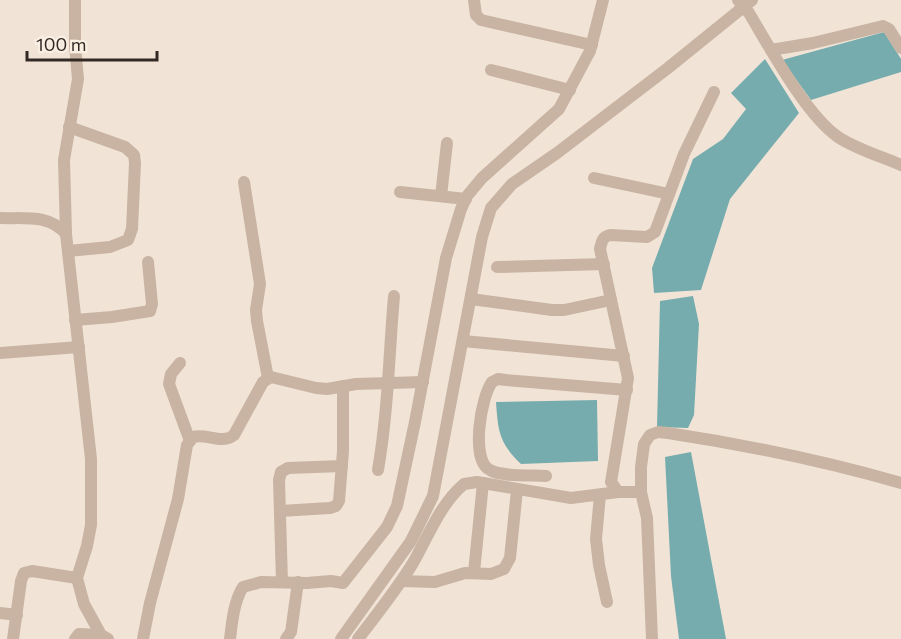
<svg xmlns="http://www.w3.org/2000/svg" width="901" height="639" font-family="Commissioner,sans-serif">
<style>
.water{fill:#76acae}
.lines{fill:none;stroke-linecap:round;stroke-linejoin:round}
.minor{stroke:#c9b4a3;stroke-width:12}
</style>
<rect width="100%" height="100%" fill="#f1e4d7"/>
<g class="water">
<path d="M884,32L901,59V72L811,100L782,60Z"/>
<path d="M765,59L799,113L730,199L701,290L654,293L652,268L693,159L723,139L746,109L731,93Z"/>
<path d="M693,296L699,324L694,415L688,428L657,427L660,301Z"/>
<path d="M597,400L598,461L521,464C499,443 498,431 496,402Z"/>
<path d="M691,452L726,639H679L671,576L665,457Z"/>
</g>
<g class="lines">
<g class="minor">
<path d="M474,0L476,15L481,20L592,45"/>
<path d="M738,0L749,13C770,48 806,115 838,137C856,149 880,156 901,165"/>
<path d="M771,50L813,43L883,26L889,29L901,48"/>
<path d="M491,70L570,90"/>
<path d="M594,178L669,194"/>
<path d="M244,182L260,284L256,310L257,321L268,378"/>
<path d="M400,192L466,199"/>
<path d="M441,196L447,143"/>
<path d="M0,218C25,219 49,214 66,234L91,459V525L87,546L77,578L84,604L101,635L108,639"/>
<path d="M66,234L64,160L78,79L75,46V0"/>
<path d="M68,251L110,247L128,240L132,229L135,163L134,155L125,147L69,127"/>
<path d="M497,267L604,264"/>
<path d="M471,299L552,310H564L611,300"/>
<path d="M75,320L112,317L150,311L152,304L148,262"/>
<path d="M463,341L624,356"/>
<path d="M0,353L79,347"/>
<path d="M180,363L171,374L169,384L190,441"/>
<path d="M378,470C388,412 389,354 394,296"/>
<path d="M546,476C531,475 502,477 490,470C470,460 481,397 492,382L498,379L506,380L627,390"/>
<path d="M641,492H618L611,482L628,378L600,249C602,241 602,237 610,235L647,237L655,232L684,154L714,92"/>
<path d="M600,495L596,539L599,565L607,602"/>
<path d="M280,511L330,508L336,506L339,501L343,451V386"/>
<path d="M474,572L483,483"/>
<path d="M401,581L435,582L465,573L491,574L504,569L510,558L517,490"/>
<path d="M282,582L279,480L281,472L288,468L342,466"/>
<path d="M0,613L17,615"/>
<path d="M13,639L21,581L24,573L32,571L77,578"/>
<path d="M75,639L79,634L101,635"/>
<path d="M143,639L150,603L178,499L187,445L193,437C207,433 222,445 234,435L263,382L271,377L316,388L327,389L356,384L423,382"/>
<path d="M230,639C232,622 234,601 243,587L261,582L307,583L331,581L343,583L387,527L397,506L415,422L446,258L461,209L467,196L482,178L559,109L590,51L603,0"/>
<path d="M286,639L291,632L298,582"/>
<path d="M341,639L411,541L433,496L482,237L491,208L512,184L557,153L668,68L752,0"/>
<path d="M358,639C377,614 397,589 413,563C428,537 440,504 464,484L477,482L571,498L618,492"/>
<path d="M652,639L647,518L641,492V467L644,444L650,435L658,432L668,433C747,445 824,461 901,483"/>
</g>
</g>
<path d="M27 51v9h130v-9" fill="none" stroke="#342a25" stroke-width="3"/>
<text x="36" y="51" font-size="18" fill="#342a25" stroke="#f9efe3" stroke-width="4.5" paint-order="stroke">100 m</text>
</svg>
